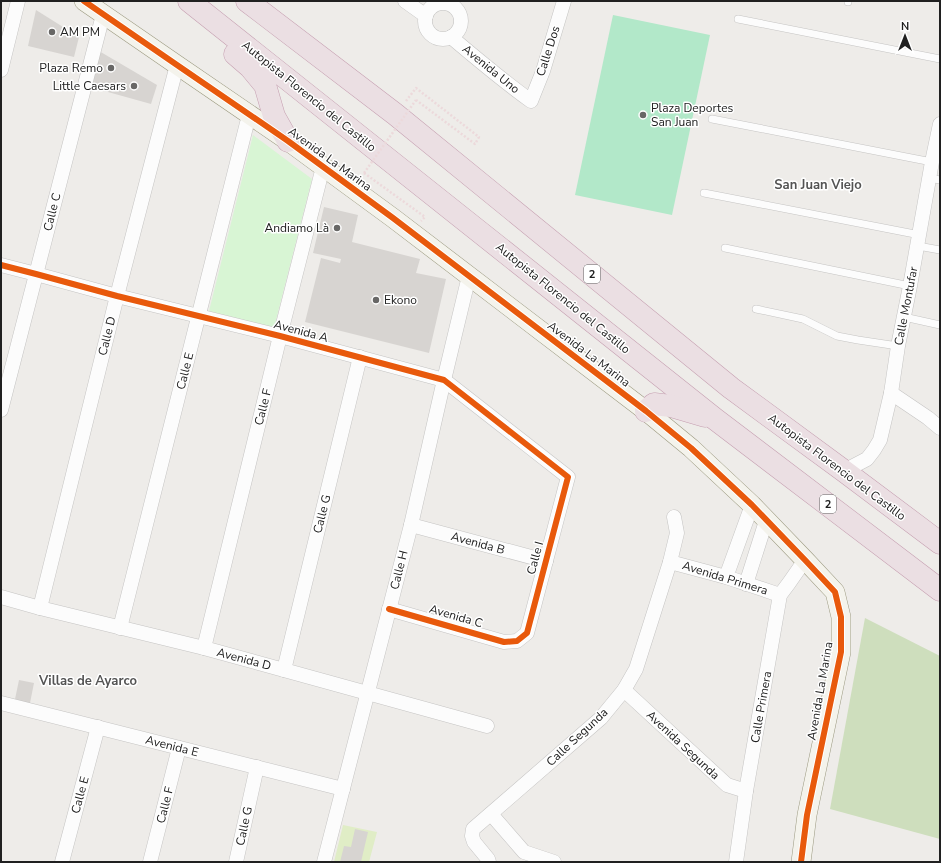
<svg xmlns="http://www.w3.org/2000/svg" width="941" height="863" font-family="'Nunito Sans',sans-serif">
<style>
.grass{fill:#e0edc6}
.forest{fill:#cedebd}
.park{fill:#d8f5d4}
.pitch{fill:#b2e8c9}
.building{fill:#d7d4d1}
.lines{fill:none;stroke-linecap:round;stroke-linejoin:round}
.lane-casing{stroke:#c5c4c3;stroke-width:8}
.street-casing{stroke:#c5c4c3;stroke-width:15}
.secondary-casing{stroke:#9a987f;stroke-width:20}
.highway-casing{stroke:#c59eb0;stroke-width:23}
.path{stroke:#ecd9db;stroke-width:2.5;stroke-dasharray:2 2;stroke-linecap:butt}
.lane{stroke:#fcfcfc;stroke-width:7}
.street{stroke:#fcfcfc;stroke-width:14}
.secondary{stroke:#f4f3ec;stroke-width:19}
.highway{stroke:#ebdfe3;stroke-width:22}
.path-bridge{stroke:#ecd9db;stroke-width:2.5;stroke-dasharray:2 2;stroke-linecap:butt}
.cycleway-casing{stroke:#fff;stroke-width:8}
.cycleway{stroke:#e8590c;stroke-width:6}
.poi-dot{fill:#686766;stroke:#fff;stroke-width:1.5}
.labels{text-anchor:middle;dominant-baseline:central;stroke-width:3;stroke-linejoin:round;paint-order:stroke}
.shield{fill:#fff;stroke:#636363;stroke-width:1}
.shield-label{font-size:11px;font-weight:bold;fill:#202020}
.poi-label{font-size:12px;fill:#202020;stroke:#fff;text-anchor:start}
.street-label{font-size:12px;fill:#202020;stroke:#fff}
.neighbourhood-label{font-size:13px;font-weight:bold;fill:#535353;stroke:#fff}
</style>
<rect width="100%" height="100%" fill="#eeece9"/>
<path class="grass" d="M343,825L377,832L369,862H334Z"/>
<path class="forest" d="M865,618L940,656V839L830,809Z"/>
<path class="park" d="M253,135L312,179L274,328L209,311Z"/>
<path class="pitch" d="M613,15L710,35L672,215L575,195Z"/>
<g class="building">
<path d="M36,10L79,37L74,57L28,46Z"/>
<path d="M99,51L157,85L151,104L90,87Z"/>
<path d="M324,207L358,215L352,242L420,259L416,273L446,279L429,353L305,322L321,258L340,263L341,259L313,253Z"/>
<path d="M19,680L34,683L29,708L14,704Z"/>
<path d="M355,829L368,832L361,862H340L344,846L351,847Z"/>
</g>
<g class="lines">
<defs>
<g id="lane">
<path d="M848,2V1"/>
<path d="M738,19L940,59"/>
<path d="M712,119L932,162"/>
<path d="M929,178L940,180"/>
<path d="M704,193L920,235"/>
<path d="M918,246L940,250"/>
<path d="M725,248L910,286"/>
<path d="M756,309L803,319L837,336L858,340L898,346"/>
<path d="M904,317L940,325"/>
</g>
<g id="street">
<path d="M405,1L426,16"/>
<circle cx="443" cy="21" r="18"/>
<path d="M451,37C477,59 503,81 531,101L543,71L564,1"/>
<path d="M1,70L18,1"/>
<path d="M1,265L36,274L117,296L280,336L444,380L568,477L527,633L517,641L504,642L389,609"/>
<path d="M891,393L928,418L940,428"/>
<path d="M1,410L103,15"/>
<path d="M844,471L867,459L874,450L880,440L891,393L898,346L910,286L932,162L940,124"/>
<path d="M411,525L546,561"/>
<path d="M670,562L726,577L780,595"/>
<path d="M726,577L752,505"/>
<path d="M746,584L766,521"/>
<path d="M1,597L40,608L204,648L487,726"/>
<path d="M40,608L117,296L177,65"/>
<path d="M120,628L249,115"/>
<path d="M204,648L280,336L323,167"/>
<path d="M284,670L360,357"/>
<path d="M624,690L727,785L746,791"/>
<path d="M1,703L343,789"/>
<path d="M491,814L524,852L554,862"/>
<path d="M62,862L98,727"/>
<path d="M150,862L179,748"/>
<path d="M236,862L257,767"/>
<path d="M324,862L411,525L444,380L469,276"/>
<path d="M489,862L488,859L474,842L472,836L473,829L601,718L624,690L636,669L670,562L677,533L674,517"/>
<path d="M736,862L746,791L780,595L789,583L805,560"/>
</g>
<path id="secondary" d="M84,1L177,65L288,141L393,218L646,411L691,448L752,505L805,560L835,592L841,617V652L807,815L801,862"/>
<g id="highway">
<path d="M189,1L715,419L940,590"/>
<path d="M247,1L395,114L731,388L844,471L940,543"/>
<path d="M235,54L250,67L265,85L274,116L288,141"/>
<path d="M646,411L654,404L671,406L705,416"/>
</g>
</defs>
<use href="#lane" class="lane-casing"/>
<use href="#street" class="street-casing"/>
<use href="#secondary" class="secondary-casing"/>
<use href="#highway" class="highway-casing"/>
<g class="path">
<path d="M406,101L416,88L479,137L475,144L416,100"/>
<path d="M364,173L425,217L421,221"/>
</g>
<use href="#lane" class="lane"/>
<use href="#street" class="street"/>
<use href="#secondary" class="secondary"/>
<use href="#highway" class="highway"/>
<path class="path-bridge" d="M364,173L416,100"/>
<defs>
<g id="cycleway">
<path d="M84,1L177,65L288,141L393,218L646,411L691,448L752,505L805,560L835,592L841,617V652L807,815L801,862"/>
<path d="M1,265L36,274L117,296L280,336L444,380L568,477L527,633L517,641L504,642L389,609"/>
</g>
</defs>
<use href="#cycleway" class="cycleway-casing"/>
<use href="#cycleway" class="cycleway"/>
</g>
<g class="poi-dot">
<circle cx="52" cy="32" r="4"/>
<circle cx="111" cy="68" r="4"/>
<circle cx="134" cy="86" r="4"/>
<circle cx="643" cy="115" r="4"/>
<circle cx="337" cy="228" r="4"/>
<circle cx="376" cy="300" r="4"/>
</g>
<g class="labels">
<g class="shield">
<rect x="584" y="265" width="16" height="18" rx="3"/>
<rect x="820" y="495" width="16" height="18" rx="3"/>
</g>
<g class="shield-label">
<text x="592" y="274">2</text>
<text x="828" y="504">2</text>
</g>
<g class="poi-label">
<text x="60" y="32">AM PM</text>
<text x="103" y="68" text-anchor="end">Plaza Remo</text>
<text x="126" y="86" text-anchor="end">Little Caesars</text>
<text x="651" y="108">Plaza Deportes<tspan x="651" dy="14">San Juan</tspan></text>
<text x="329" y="228" text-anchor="end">Andiamo Là</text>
<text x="384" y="300">Ekono</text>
</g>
<g class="street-label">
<text transform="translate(548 51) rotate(-72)">Calle Dos</text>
<text transform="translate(491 69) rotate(39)">Avenida Uno</text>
<text transform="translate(309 96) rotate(39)">Autopista Florencio del Castillo</text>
<text transform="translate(330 159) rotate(36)">Avenida La Marina</text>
<text transform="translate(52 212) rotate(-76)">Calle C</text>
<text transform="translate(563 298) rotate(39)">Autopista Florencio del Castillo</text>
<text transform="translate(906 306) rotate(-79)">Calle Montufar</text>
<text transform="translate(301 331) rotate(15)">Avenida A</text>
<text transform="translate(107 336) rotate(-76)">Calle D</text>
<text transform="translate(589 354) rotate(37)">Avenida La Marina</text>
<text transform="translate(185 371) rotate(-76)">Calle E</text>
<text transform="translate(263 407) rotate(-76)">Calle F</text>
<text transform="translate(837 467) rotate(37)">Autopista Florencio del Castillo</text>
<text transform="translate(322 514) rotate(-76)">Calle G</text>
<text transform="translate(478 543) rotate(15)">Avenida B</text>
<text transform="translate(535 558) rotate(-75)">Calle I</text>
<text transform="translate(399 570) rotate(-76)">Calle H</text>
<text transform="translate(725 578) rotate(17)">Avenida Primera</text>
<text transform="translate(456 616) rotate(16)">Avenida C</text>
<text transform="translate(244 659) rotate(15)">Avenida D</text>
<text transform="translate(820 691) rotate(-80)">Avenida La Marina</text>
<text transform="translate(761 707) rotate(-80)">Calle Primera</text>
<text transform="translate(577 737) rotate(-43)">Calle Segunda</text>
<text transform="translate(683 745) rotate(43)">Avenida Segunda</text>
<text transform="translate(172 746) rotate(14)">Avenida E</text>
<text transform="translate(80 795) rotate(-75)">Calle E</text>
<text transform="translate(165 805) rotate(-76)">Calle F</text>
<text transform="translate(244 826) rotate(-78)">Calle G</text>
</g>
<g class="neighbourhood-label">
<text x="818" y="185">San Juan Viejo</text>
<text x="88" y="681">Villas de Ayarco</text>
</g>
</g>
<rect width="941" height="863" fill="none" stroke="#202020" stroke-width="4"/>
<g transform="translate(905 36)" stroke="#ffffff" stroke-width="3" paint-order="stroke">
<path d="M0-3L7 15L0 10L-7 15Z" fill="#202020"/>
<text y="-6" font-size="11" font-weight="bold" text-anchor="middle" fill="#202020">N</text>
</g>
</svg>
